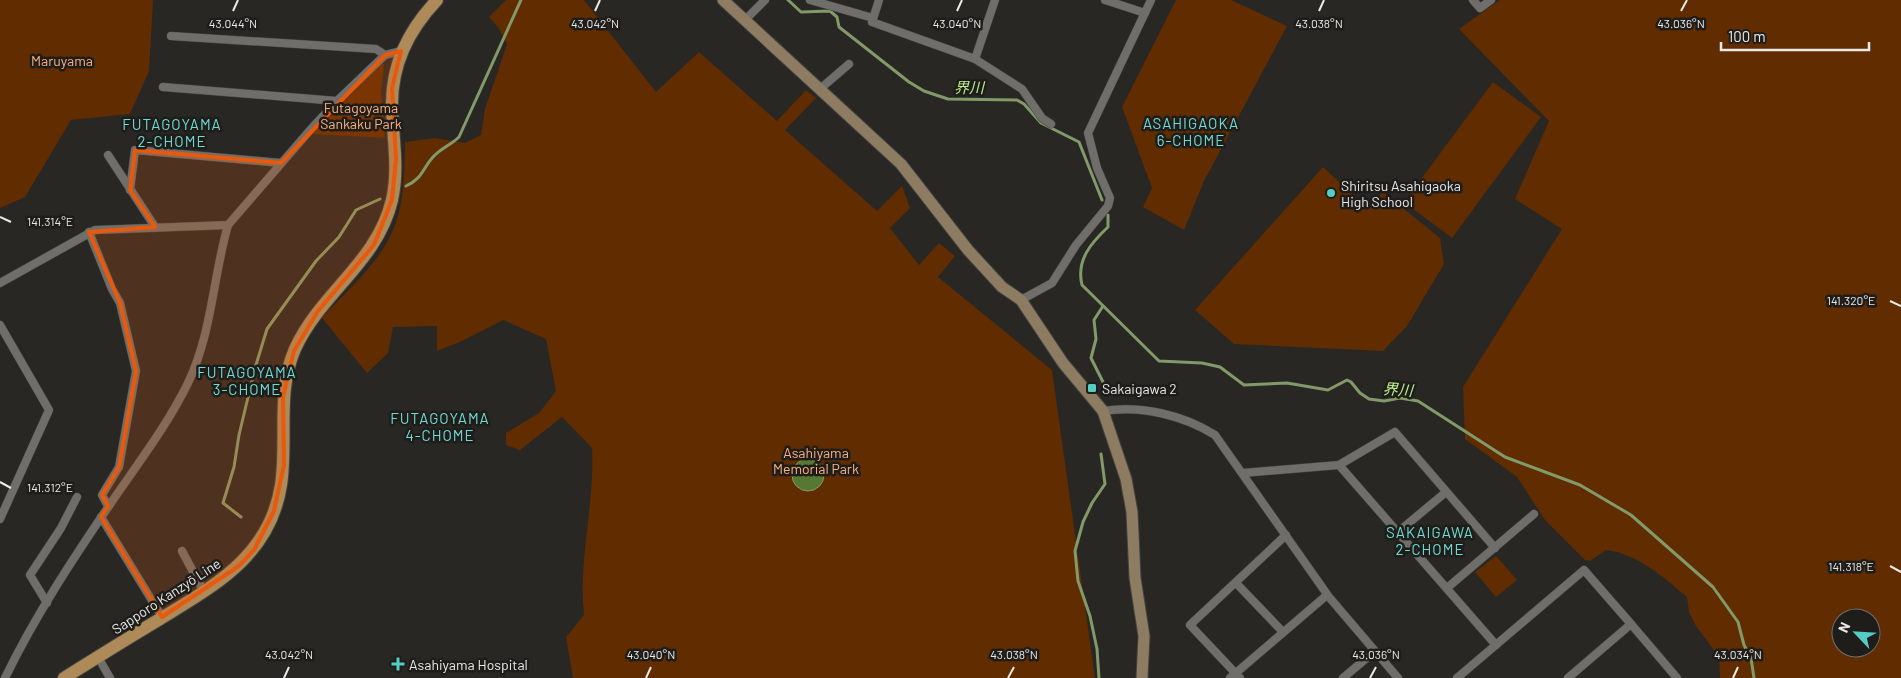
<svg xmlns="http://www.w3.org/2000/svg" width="1901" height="678" font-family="Barlow,'Noto Sans JP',sans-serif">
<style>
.green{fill:#602c00;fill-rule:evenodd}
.water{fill:#567833;stroke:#829a69}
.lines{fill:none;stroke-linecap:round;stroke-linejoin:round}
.stream{stroke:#829a69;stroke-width:3}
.street-casing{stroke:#444441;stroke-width:9}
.secondary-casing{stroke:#444441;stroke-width:13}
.primary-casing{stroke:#444441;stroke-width:14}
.street{stroke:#6f6e6a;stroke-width:8}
.secondary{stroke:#8e7c62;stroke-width:11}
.primary{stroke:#ae8a59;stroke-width:12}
.marked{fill:#e8590c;fill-opacity:0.2;stroke:#e8590c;stroke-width:4;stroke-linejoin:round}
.ticks{fill:none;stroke:#eae9e7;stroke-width:2}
.poi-dot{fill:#55cdc6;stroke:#1e1d1a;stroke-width:2}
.labels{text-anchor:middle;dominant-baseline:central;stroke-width:5;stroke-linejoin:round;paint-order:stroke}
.park-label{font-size:14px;fill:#fcb183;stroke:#1e1d1a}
.poi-label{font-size:14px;fill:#eae9e7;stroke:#1e1d1a;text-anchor:start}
.street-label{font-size:14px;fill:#eae9e7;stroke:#1e1d1a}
.water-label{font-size:15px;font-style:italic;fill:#bdee8e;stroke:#1e1d1a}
.neighbourhood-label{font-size:15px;letter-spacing:1px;fill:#71dcd5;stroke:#1e1d1a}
.ticks-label{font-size:12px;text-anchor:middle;fill:#eae9e7;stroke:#1e1d1a;stroke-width:5;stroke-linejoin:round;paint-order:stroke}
</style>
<rect width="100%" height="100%" fill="#282724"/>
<g class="green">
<path d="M0,0H153L149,71L130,114L71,120L25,197L0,208Z"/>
<path d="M506,0H584L656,92L699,52L777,121L806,90L816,98L785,130L877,211L902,186L910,208L890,228L919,265L939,243L955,256L938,277L1052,370L1095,678H573L566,637L584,615C578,559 595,504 592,448L562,417L520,450L506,445V433L539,413L556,391L546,339L503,320L462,341L437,351V326L393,327L388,353L367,373L322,318C346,291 379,264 393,230C405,203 404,171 405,142L435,138L465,143L481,135L485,109L507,44L498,27L489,17Z"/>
<path d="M1176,0H1231L1287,26L1204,181L1184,230L1143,207L1152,188L1122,107Z"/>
<path d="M1500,0H1901V678H1720L1719,657L1696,626L1689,612L1687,597C1663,577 1638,554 1606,550L1590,561L1585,560L1545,520L1517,477L1465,439L1463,387L1562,229L1515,199L1549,121L1459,29ZM1841,618H1871V648H1841Z"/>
<path d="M381,63L384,65L381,93L385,138L312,134Z"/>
<path d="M1493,82L1541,117L1452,238L1404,202Z"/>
<path d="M1323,167L1361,202L1375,201L1383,192L1440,238L1444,264L1407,326L1383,351L1234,344L1195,310Z"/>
<path d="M1496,556L1517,580L1496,597L1475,572Z"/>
</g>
<circle class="water" cx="808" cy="475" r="16"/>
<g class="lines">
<g class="stream">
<path d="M788,0L801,12L830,11L837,17L839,27L909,82L924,91L948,99L1017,100L1024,104L1041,123L1079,142L1102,200"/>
<path d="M406,186C423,178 422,169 433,157C441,148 451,145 459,137L521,0"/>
<path d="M1108,215V227C1091,243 1076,260 1082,285L1159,361L1202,363L1220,367L1244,385L1287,383L1328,390L1347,380L1351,382L1360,393L1369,399L1384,401L1400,398L1418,401L1505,457L1580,485L1631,515L1713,587L1738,622L1744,645L1751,658L1754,678"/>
<path d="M1103,306L1094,320L1096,339L1091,358L1108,392"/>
<path d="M241,517L223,503L234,467L239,435L255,368L267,329L316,261L339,237L356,210L380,199"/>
<path d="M1099,678L1097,649L1090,616L1078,581L1075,551L1083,522L1092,503L1105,484L1101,454"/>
</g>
<defs>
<g id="street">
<path d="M810,0L873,18"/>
<path d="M879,0L872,22L975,59L995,0"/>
<path d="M1105,0L1145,13"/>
<path d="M1473,0L1480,8L1491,0"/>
<path d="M745,20L765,0"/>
<path d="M171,36L376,49L385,55"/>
<path d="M975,59L1022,89L1042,118L1051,124"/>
<path d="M163,87L337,101"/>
<path d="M820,89L849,64"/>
<path d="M108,155L155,227"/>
<path d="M130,190L135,150L281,163"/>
<path d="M89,232L112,289L120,303L136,371L119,467L102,495L108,506"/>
<path d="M0,283L95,230L228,225L311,129L337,101L385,55L401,51"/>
<path d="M1021,300L1052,283L1076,245L1108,206L1110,198L1097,168L1088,133L1151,0"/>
<path d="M0,325L49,410L0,519"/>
<path d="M1103,411C1141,405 1183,415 1215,435L1329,597L1398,678"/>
<path d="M1339,465L1395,432L1495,548"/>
<path d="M1243,473L1339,465L1496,645"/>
<path d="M101,517L162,617"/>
<path d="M1398,532L1446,492"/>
<path d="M182,551L204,592"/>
<path d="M1236,583L1283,632"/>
<path d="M1447,588L1534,514"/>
<path d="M47,603L30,575L61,528L77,497"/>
<path d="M1631,624L1677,678"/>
<path d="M98,657L110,678"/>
<path d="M5,678C35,616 74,557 113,500C139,462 168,424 188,383C212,333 213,277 228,225"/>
<path d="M1230,678L1327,595"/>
<path d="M1240,678L1190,625L1286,535"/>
<path d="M1343,678L1375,651"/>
<path d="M1457,678L1584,570L1631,624L1568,678"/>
</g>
<path id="secondary" d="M723,0L901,164L968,250L1002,287L1021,300L1063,363L1103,411L1126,479L1132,512L1135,578L1144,636L1142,678"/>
<path id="primary" d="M64,678C96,658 128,638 160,619C215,585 270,556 281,485C288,439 276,392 295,349C321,292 377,263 392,200C399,169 393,140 392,108C391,65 408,31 437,0"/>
</defs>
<use href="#street" class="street-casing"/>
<use href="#secondary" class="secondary-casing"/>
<use href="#primary" class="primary-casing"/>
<use href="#street" class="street"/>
<use href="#secondary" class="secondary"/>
<use href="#primary" class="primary"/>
</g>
<path class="marked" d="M401,51L392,88L396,159L392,200L374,245L318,311L294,351L283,397L284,465L274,511L254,550L239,566L162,617L101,517L108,506L102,495L119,467L136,371L120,303L89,232L155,227L130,190L135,150L281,163L385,55Z"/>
<path class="ticks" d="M233,11L238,0M595,11L600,0M957,11L962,0M1319,11L1324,0M1681,11L1687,0M0,217L11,222M1890,301L1901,306M0,482L11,488M1890,566L1901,572M284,678L289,667M646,678L651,667M1008,678L1014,667M1370,678L1376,667M1733,678L1738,667"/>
<g class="poi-dot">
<circle cx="1331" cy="193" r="5"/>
<rect x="1087" y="383" width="10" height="10" rx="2.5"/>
<path d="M395.5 656.5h5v5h5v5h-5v5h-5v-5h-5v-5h5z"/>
</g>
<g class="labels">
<g class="park-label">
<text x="62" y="60">Maruyama</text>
<text x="361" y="107">Futagoyama<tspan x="361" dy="16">Sankaku Park</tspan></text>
<text x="816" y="452">Asahiyama<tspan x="816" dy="16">Memorial Park</tspan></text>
</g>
<g class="poi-label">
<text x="1341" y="185">Shiritsu Asahigaoka<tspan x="1341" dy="16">High School</tspan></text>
<text x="1102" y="388">Sakaigawa 2</text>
<text x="409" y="664">Asahiyama Hospital</text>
</g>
<g class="street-label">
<text transform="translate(166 596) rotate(-33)">Sapporo Kanzyō Line</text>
</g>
<g class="water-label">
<text x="969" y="87">界川</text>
<text transform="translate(1398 389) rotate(4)">界川</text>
</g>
<g class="neighbourhood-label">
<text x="1191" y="123">ASAHIGAOKA<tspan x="1191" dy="17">6-CHOME</tspan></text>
<text x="172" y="124">FUTAGOYAMA<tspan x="172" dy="17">2-CHOME</tspan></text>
<text x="247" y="372">FUTAGOYAMA<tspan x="247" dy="17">3-CHOME</tspan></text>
<text x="440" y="418">FUTAGOYAMA<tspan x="440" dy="17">4-CHOME</tspan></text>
<text x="1430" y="532">SAKAIGAWA<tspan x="1430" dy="17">2-CHOME</tspan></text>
</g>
</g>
<g class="ticks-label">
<text x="233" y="28">43.044°N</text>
<text x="595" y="28">43.042°N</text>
<text x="957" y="28">43.040°N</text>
<text x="1319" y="28">43.038°N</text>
<text x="1681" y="28">43.036°N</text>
<text x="50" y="226">141.314°E</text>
<text x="1851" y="305">141.320°E</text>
<text x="50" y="492">141.312°E</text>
<text x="1851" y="571">141.318°E</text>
<text x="289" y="659">43.042°N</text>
<text x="651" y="659">43.040°N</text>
<text x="1014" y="659">43.038°N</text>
<text x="1376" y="659">43.036°N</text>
<text x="1738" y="659">43.034°N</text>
</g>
<g transform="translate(1856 633) rotate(295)"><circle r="24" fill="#1e1d1a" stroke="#706f6c"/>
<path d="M0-4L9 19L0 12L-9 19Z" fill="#55cdc6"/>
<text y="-8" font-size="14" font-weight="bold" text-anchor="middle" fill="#eae9e7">N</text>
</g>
<path d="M1721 42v8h148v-8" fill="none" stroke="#eae9e7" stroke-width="2.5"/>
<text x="1728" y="42" font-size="15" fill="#eae9e7" stroke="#1e1d1a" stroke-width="4" paint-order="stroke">100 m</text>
</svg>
